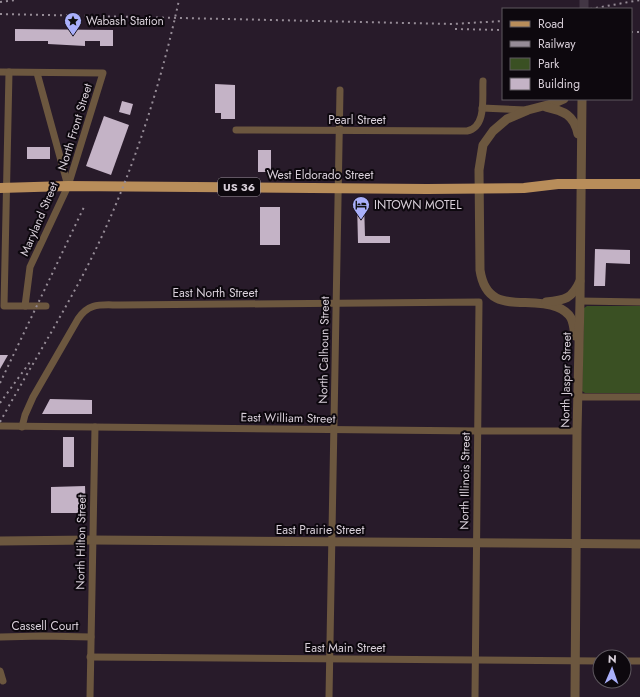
<svg xmlns="http://www.w3.org/2000/svg" width="640" height="697" font-family="Jost,sans-serif">
<style>
.green{fill:#3a5023}
.building{fill:#c4b3c6}
.lines{fill:none;stroke-linecap:round;stroke-linejoin:round}
.tertiary-tunnel{stroke:#423644;stroke-width:9;stroke-dasharray:9 4.5;stroke-linecap:butt}
.minor{stroke:#6c573f;stroke-width:7}
.tertiary{stroke:#6c573f;stroke-width:9}
.primary{stroke:#b88d5a;stroke-width:10}
.rail{stroke:#968c97;stroke-width:2;stroke-dasharray:2 4;stroke-linecap:butt}
.labels{text-anchor:middle;dominant-baseline:central;stroke-width:4;stroke-linejoin:round;paint-order:stroke}
.shield{fill:#0d080e;stroke:#9b939c;stroke-width:1}
.shield-label{font-size:11px;font-weight:bold;fill:#d8cfd9}
.poi-label{font-size:12px;fill:#d8cfd9;stroke:#0d080e;text-anchor:start}
.street-label{font-size:12px;fill:#d8cfd9;stroke:#0d080e}
</style>
<rect width="100%" height="100%" fill="#281b2a"/>
<path class="green" d="M587,306H640V393H585L582,391L584,308Z"/>
<g class="building">
<path d="M15,29L113,30V46H100V41H85V46L48,44V41H15Z"/>
<path d="M215,84L235,85V119H221V113H215Z"/>
<path d="M122,101L133,104L130,115L119,112Z"/>
<path d="M104,116L129,125L111,175L86,166Z"/>
<rect x="27" y="147" width="23" height="12"/>
<rect x="258" y="150" width="13" height="22"/>
<path d="M357,203H364L365,236H390V243H358Z"/>
<rect x="260" y="207" width="20" height="38"/>
<path d="M595,249L630,250V264L606,263L605,286H594Z"/>
<path d="M0,355H8L0,369Z"/>
<path d="M50,399L92,400V414H42Z"/>
<rect x="63" y="437" width="11" height="30"/>
<path d="M85,486L86,513H51V487Z"/>
</g>
<g class="lines">
<path class="tertiary-tunnel" d="M584,9V0"/>
<g class="minor">
<path d="M0,72L103,73L68,186"/>
<path d="M9,72L4,306H46"/>
<path d="M482,108L525,110"/>
<path d="M236,130L467,131C487,127 482,97 483,81"/>
<path d="M580,301L640,302"/>
<path d="M25,306L30,267L68,186L37,73"/>
<path d="M577,397H640"/>
<path d="M0,426L478,431H577"/>
<path d="M22,427L25,415L33,397L78,319C89,302 101,305 120,305L479,302L475,697"/>
<path d="M0,637L43,636L91,637"/>
<path d="M90,657L600,661"/>
<path d="M624,661H640"/>
<path d="M0,671L3,681"/>
<path d="M90,697L95,427"/>
<path d="M329,697L340,90"/>
</g>
<g class="tertiary">
<path d="M564,99L555,103L528,110L507,119L493,131L483,145L479,170L480,270C487,317 526,295 557,307C562,309 568,313 571,318C574,324 574,331 575,336"/>
<path d="M546,107C564,111 574,115 578,134"/>
<path d="M546,302C565,300 572,299 580,281"/>
<path d="M0,541L92,540L640,544"/>
<path d="M575,697L577,431L580,301L582,99"/>
</g>
<path class="primary" d="M0,188L68,186L427,189L524,188L558,184H640"/>
<g class="rail">
<path d="M0,2L17,0"/>
<path d="M590,9L640,0"/>
<path d="M0,14L452,24L503,21"/>
<path d="M455,29L503,30"/>
<path d="M631,32H640"/>
<path d="M0,383L84,207"/>
<path d="M0,403L30,362"/>
<path d="M0,422C28,371 59,321 86,269C129,185 159,92 179,0"/>
</g>
</g>
<defs>
<symbol id="sight-pin" viewBox="-11 -11 22 30"><path d="M0 17L-7.5 6A9.5 9.5 0 1 1 7.5 6Z" fill="#aab0fb" stroke="#0d080e"/><path d="M0-6L1.8-2.2L6-1.7L2.9 1.2L3.7 5.4L0 3.3L-3.7 5.4L-2.9 1.2L-6-1.7L-1.8-2.2Z" fill="#111"/></symbol>
<symbol id="hotel-pin" viewBox="-11 -11 22 30"><path d="M0 17L-7.5 6A9.5 9.5 0 1 1 7.5 6Z" fill="#aab0fb" stroke="#0d080e"/><path d="M-6-4.5h1.5V1H6V5H4.5V3h-9V5H-6ZM-4 0a1.8 1.8 0 1 1 3.6 0ZM.5 0V-2.5h3Q6-2.5 6 0Z" fill="#111"/></symbol>
</defs>
<g fill-rule="evenodd">
<use href="#sight-pin" x="63" y="11" width="20" height="27"/>
<use href="#hotel-pin" x="351" y="195" width="20" height="27"/>
</g>
<g class="labels">
<rect class="shield" x="218" y="178" width="42" height="18" rx="3"/>
<g class="shield-label">
<text x="239" y="187">US 36</text>
</g>
<g class="poi-label">
<text x="86" y="21">Wabash Station</text>
<text x="374" y="205">INTOWN MOTEL</text>
</g>
<g class="street-label">
<text x="357" y="120">Pearl Street</text>
<text transform="translate(75 127) rotate(-73)">North Front Street</text>
<text x="320" y="175">West Eldorado Street</text>
<text transform="translate(39 219) rotate(-67)">Maryland Street</text>
<text x="215" y="293">East North Street</text>
<text transform="translate(324 350) rotate(-89)">North Calhoun Street</text>
<text transform="translate(566 380) rotate(-89)">North Jasper Street</text>
<text transform="translate(288 418) rotate(1)">East William Street</text>
<text transform="translate(465 481) rotate(-89)">North Illinois Street</text>
<text x="320" y="530">East Prairie Street</text>
<text transform="translate(81 542) rotate(-89)">North Hilton Street</text>
<text x="45" y="626">Cassell Court</text>
<text x="345" y="648">East Main Street</text>
</g>
</g>
<rect x="502" y="8" width="130" height="92" fill="#0d080e" stroke="#5e585f"/>
<rect x="510" y="21" width="20" height="6" fill="#b88d5a" stroke="#5e585f"/>
<text x="538" y="28" font-size="12" fill="#d8cfd9">Road</text>
<rect x="510" y="41" width="20" height="6" fill="#968c97" stroke="#5e585f"/>
<text x="538" y="48" font-size="12" fill="#d8cfd9">Railway</text>
<rect x="510" y="58" width="20" height="12" fill="#3a5023" stroke="#5e585f"/>
<text x="538" y="68" font-size="12" fill="#d8cfd9">Park</text>
<rect x="510" y="78" width="20" height="12" fill="#c4b3c6" stroke="#5e585f"/>
<text x="538" y="88" font-size="12" fill="#d8cfd9">Building</text>
<g transform="translate(612 669) rotate(2)"><circle r="19" fill="#0d080e" stroke="#5e585f"/>
<path d="M0-3L7 15L0 10L-7 15Z" fill="#aab0fb"/>
<text y="-6" font-size="11" font-weight="bold" text-anchor="middle" fill="#d8cfd9">N</text>
</g>
</svg>
